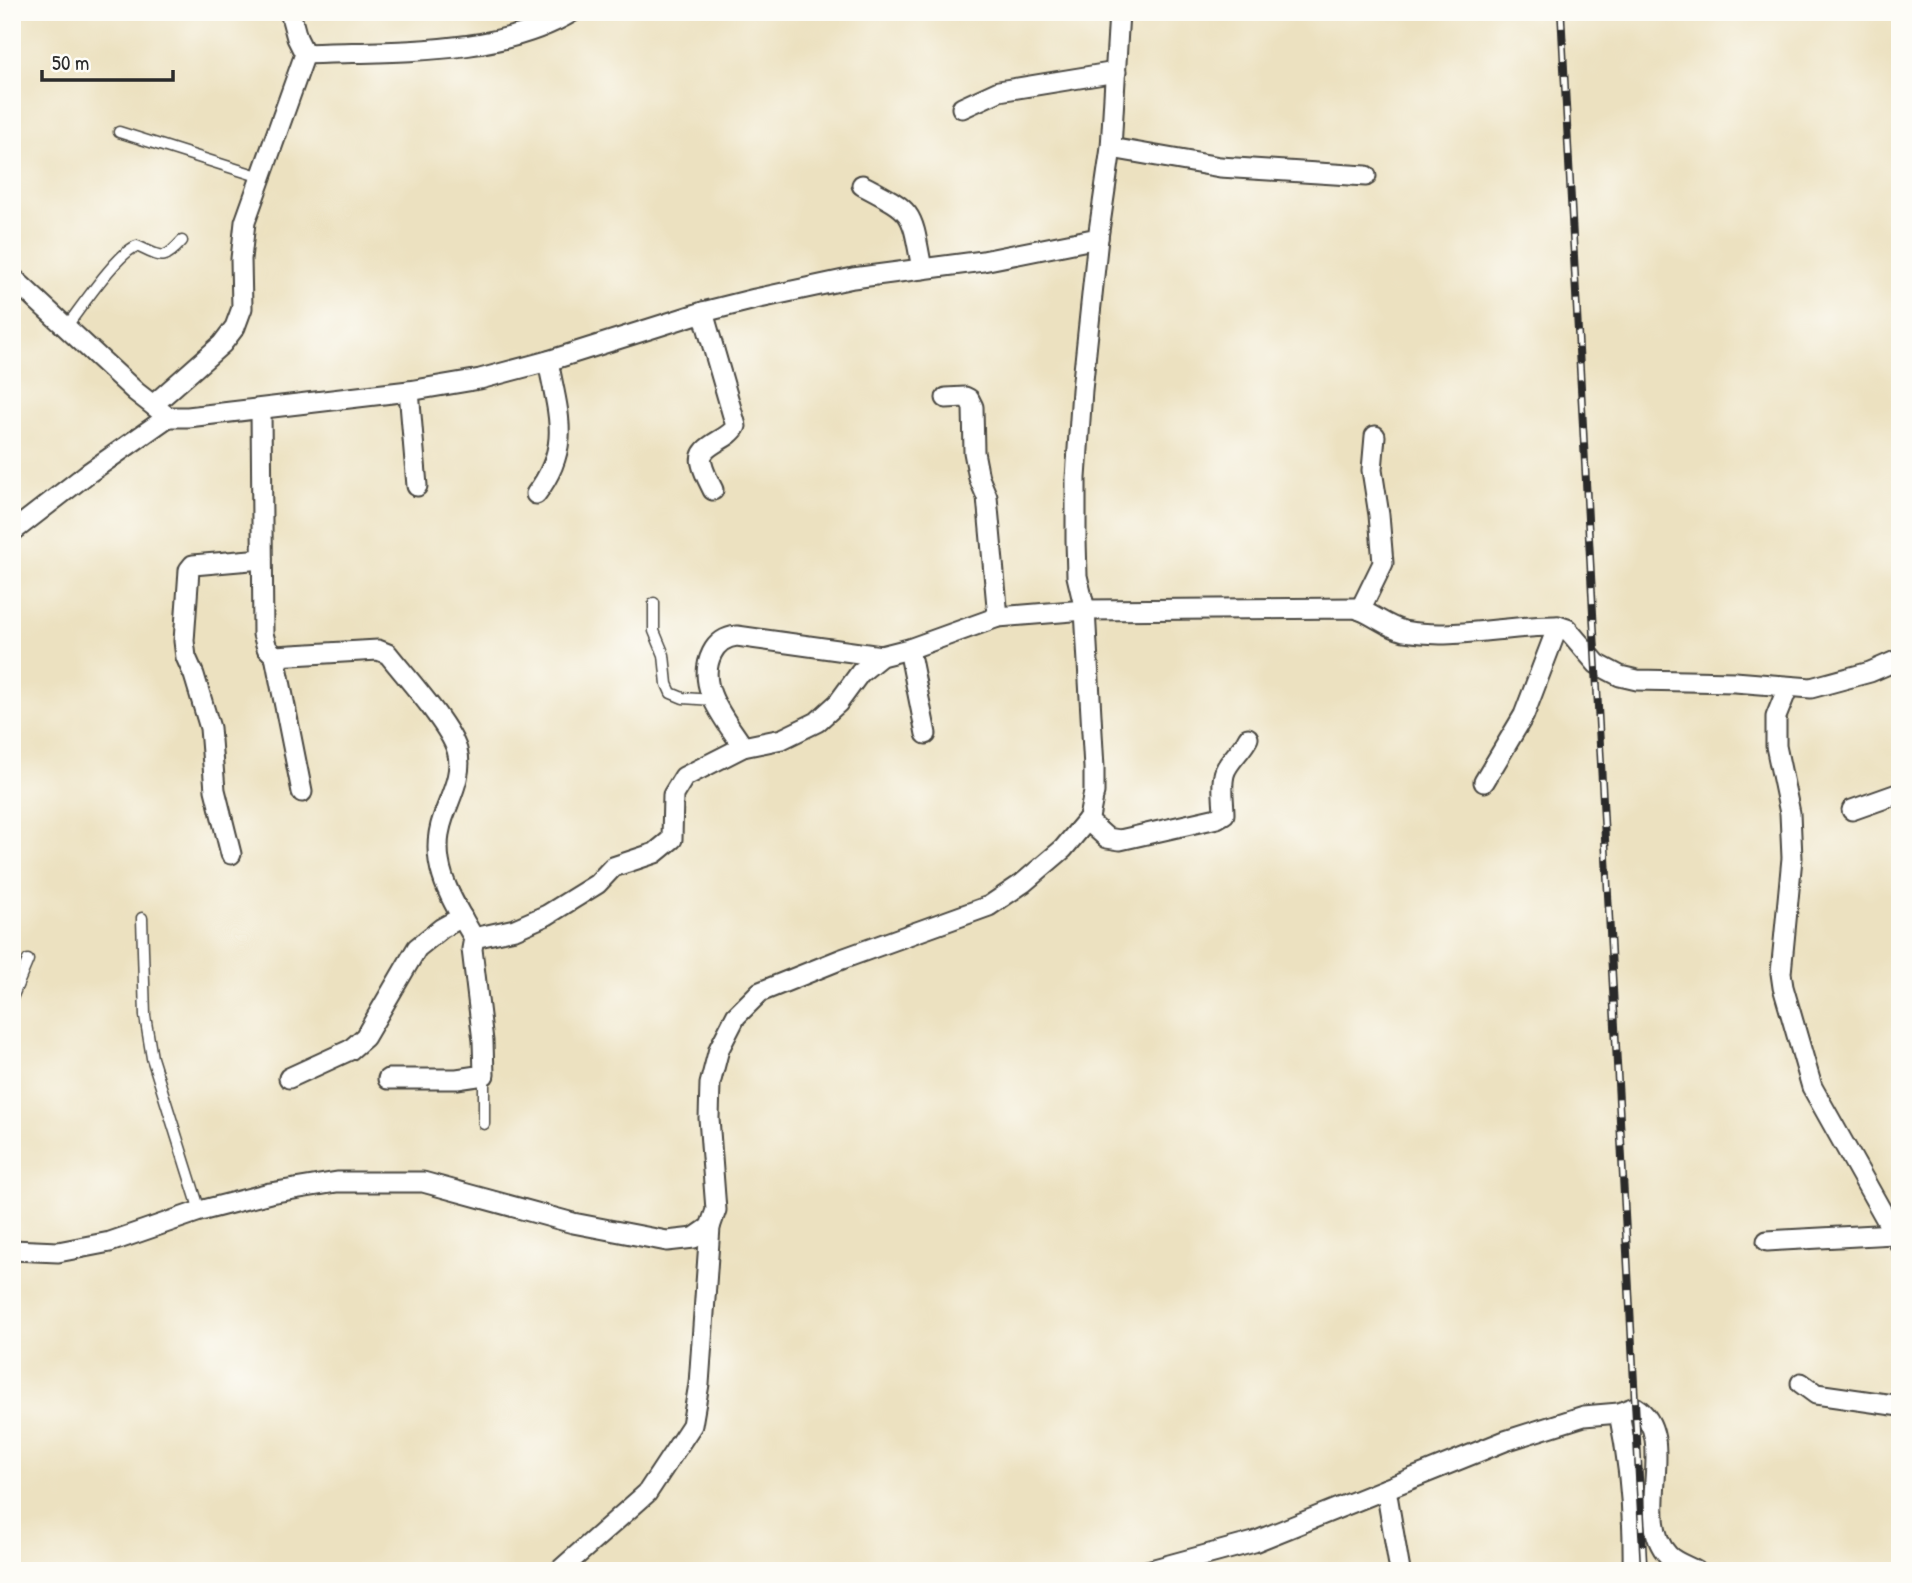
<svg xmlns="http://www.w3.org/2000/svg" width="1912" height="1583" font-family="'Patrick Hand',sans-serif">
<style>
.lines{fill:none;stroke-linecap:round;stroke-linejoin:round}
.lane-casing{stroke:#484641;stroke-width:13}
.street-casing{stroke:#484641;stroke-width:23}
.lane{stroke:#fff;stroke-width:10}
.street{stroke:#fff;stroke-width:19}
.rail-casing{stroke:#2b2b2b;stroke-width:8}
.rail{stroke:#fdfcf7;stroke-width:5;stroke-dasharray:16;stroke-linecap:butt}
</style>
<rect width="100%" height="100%" fill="#fdfcf7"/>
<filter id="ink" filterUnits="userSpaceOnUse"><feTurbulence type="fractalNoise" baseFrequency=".0143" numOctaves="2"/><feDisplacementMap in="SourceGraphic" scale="14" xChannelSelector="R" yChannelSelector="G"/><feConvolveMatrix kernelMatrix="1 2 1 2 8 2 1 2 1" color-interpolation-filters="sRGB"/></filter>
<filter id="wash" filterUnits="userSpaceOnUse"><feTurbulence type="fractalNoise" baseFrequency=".00686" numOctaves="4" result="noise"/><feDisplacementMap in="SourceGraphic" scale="28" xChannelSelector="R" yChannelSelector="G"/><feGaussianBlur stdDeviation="1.57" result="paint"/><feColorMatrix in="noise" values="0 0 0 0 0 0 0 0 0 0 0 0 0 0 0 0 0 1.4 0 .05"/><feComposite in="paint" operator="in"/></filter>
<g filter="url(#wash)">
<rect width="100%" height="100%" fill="#ece1c0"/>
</g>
<g filter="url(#ink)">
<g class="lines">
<defs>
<g id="lane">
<path d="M119,132L261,177"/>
<path d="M66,327C80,309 118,252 137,246C162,257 163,262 182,241"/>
<path d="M654,603V631L664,655L667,684L671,693L683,698L713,700"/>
<path d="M142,918L145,1016L152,1058L200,1211"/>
<path d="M12,998L28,960"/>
<path d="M484,1075V1124"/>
</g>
<g id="street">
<path d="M305,54C390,50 498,57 572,12"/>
<path d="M962,108L999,91L1116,72"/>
<path d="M1111,148L1220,167L1366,176"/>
<path d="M862,185C915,213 911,209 922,269"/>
<path d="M12,277L136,392L168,417H188L409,391L480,379L548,361L703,312L755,299L853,278L983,261L1098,238L1111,148L1119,12"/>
<path d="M703,312L736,426C729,441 696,445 702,464C704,473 709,482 713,490"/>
<path d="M409,391L417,486"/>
<path d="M946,398L965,397L969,399L973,407L974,452L979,478L987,497L998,617"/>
<path d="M153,405L222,344L235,327L242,308L241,259L245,222L305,54L297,38L290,12"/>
<path d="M261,410L263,634L267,648L275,656L378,650L388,654C406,677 449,724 457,750C464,773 450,797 443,818C427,864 452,900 474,938"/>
<path d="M536,494C572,447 558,414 548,361"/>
<path d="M12,532L87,474L168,417"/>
<path d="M1360,610L1383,563L1379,515L1372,470L1375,436"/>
<path d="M909,649L926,734"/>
<path d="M275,656L302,792"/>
<path d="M1788,687L1776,717V746L1790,813L1792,858L1781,973L1783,987L1812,1087L1900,1244"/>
<path d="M743,747C726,720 695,687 712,653C717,643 726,637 737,636L881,656"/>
<path d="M1484,782L1524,715L1558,626"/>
<path d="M1852,810L1900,793"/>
<path d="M1087,820L1107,838L1120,840L1217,818L1224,814C1224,802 1221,787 1224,775C1226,763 1242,751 1248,738"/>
<path d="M231,854L215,790L210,728L194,675L186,657L184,641L189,570L193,565L262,559"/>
<path d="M289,1078L350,1050L365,1037L417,948L442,928L462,917"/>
<path d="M388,1079H457L484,1075L483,1041L472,949L474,938L515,929L547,915L597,884L613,867L655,853L672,839L673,795L684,777L743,747L782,739L817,722L838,703L860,673L881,656L909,649L998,617L1085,610L1355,608C1372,613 1386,627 1404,631C1455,640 1507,625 1558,626L1567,629L1597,664L1620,676L1637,680L1735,682L1811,688L1870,672L1900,659"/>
<path d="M1767,1241L1894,1234"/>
<path d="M12,1250L58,1252L110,1242L200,1211L270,1193L337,1182H423L573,1223L667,1241L694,1238L710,1227L716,1210L709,1118L710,1084L719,1049L736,1016L760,992L842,959L989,906L1023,883L1063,849L1089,818L1094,792V768L1085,610L1077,576L1076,540V478L1082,390L1098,238"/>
<path d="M1801,1383L1816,1394L1900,1406"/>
<path d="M1619,1413C1630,1465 1634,1517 1633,1571"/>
<path d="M1386,1489L1400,1571"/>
<path d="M559,1571L647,1493L692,1425L699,1384L710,1227"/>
<path d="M1147,1571L1254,1542L1505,1441L1584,1416L1619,1413L1635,1407C1681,1435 1632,1517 1668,1555C1674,1562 1687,1566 1696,1571"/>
</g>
</defs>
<use href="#lane" class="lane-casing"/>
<use href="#street" class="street-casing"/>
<use href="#lane" class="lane"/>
<use href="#street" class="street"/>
<defs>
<path id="rail" d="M1561,12L1644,1571"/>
</defs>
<use href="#rail" class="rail-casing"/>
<use href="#rail" class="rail"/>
</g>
</g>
<rect width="1912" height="1583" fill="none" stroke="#fdfcf7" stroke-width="42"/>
<path d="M42 70v10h131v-10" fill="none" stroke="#2b2b2b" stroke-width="3.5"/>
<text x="52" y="70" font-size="21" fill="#2b2b2b" stroke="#fdfcf7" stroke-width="5" paint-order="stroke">50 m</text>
</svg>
